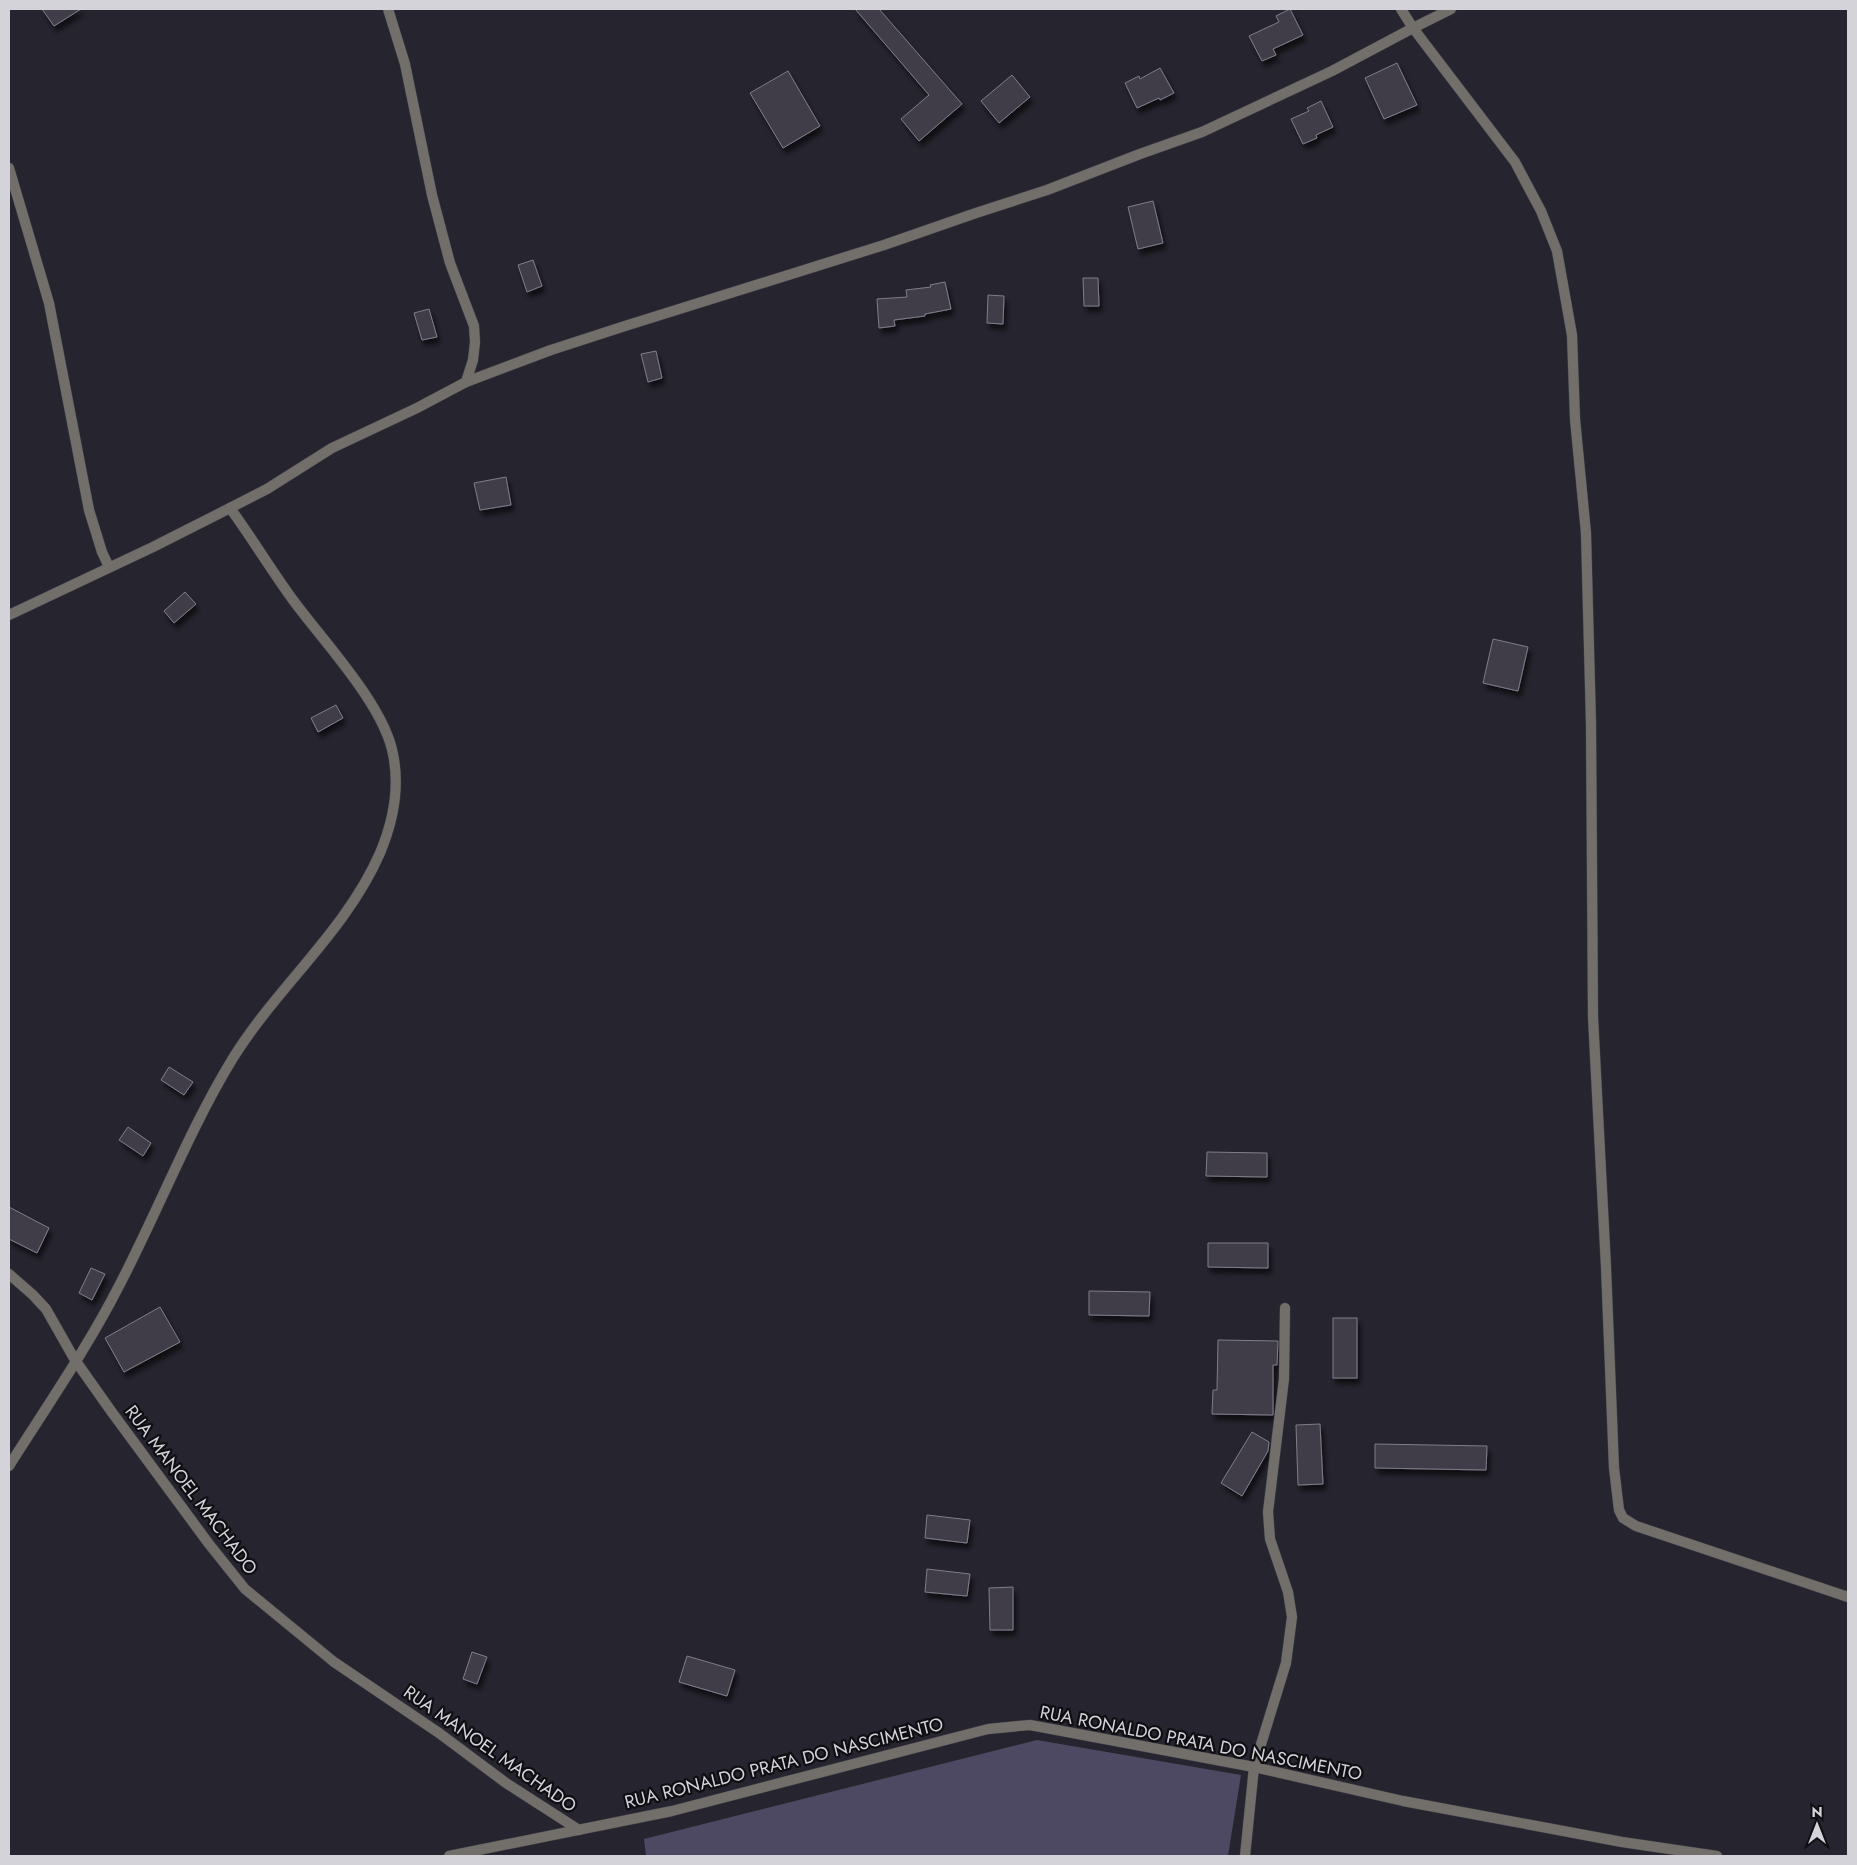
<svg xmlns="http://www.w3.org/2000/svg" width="1857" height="1865" font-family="Jost,sans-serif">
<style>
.green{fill:#4e4962}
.building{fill:#3f3d48;stroke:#7f7d8a;filter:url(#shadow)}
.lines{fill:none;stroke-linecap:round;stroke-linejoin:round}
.street-casing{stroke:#42404a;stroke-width:11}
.street{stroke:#726f6a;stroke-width:10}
.labels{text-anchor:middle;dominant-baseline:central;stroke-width:4.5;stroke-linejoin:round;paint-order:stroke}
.street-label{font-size:18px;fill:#d4d3da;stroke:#0f0e12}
</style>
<defs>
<filter id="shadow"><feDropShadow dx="3" dy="5.5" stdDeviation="2.5" flood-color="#0009"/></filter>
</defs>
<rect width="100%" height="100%" fill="#26242e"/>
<path class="green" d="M1037,1740L1241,1775L1228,1856H646L644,1839Z"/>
<g class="building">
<path d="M42,9H81L54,26Z"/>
<path d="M855,9H879L962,104L919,141L901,119L929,95Z"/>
<path d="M1290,9L1303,35L1273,49L1276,55L1262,61L1249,36L1279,22L1276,16Z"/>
<path d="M1397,63L1417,105L1384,119L1365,78Z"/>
<path d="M1160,68L1174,93L1160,100L1159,98L1137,108L1125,83L1139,76L1140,79Z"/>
<path d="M788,71L820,126L783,148L750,93Z"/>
<path d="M1012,75L1030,97L999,123L981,101Z"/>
<path d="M1321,101L1333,127L1316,135L1317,138L1303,144L1291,119L1309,111L1307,108Z"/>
<path d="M1153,201L1163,243L1138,249L1128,207Z"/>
<path d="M533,260L542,286L527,292L518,265Z"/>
<path d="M1083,278H1098L1099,306H1084Z"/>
<path d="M945,282L951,309L925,314V316L894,320L895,326L879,328L877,299L907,297L906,290L931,287L930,285Z"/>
<path d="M988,295L1004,296L1003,324L987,323Z"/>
<path d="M429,309L437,337L422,340L414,313Z"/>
<path d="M656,351L662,378L648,382L641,354Z"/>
<path d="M506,477L511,505L480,510L474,483Z"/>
<path d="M185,592L196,604L174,623L164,611Z"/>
<path d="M1493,639L1528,647L1518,691L1483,683Z"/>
<path d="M336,705L343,718L318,732L311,718Z"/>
<path d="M169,1067L193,1082L184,1095L161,1080Z"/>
<path d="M128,1127L151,1143L143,1156L119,1140Z"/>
<path d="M1207,1152L1267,1153V1177L1206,1176Z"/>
<path d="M9,1207L49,1228L37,1253L9,1239Z"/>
<path d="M1208,1243H1268V1268L1208,1267Z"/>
<path d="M91,1268L105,1274L92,1300L79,1293Z"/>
<path d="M1089,1291L1150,1292L1149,1316L1089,1315Z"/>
<path d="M160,1307L180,1342L124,1372L105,1338Z"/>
<rect x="1333" y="1318" width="24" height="60"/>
<path d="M1218,1340L1278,1341L1277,1365H1273V1415L1212,1414L1213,1390H1217Z"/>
<path d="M1320,1424L1323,1484L1298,1485L1296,1425Z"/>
<path d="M1252,1432L1269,1442L1268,1451L1242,1496L1221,1483Z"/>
<path d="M1375,1444L1487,1446L1486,1470L1375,1468Z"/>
<path d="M927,1515L970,1520L967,1543L925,1538Z"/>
<path d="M927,1569L970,1574L967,1596L925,1592Z"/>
<path d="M1013,1587V1630H990L989,1588Z"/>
<path d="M472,1652L487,1657L477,1684L463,1679Z"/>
<path d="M687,1656L735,1670L727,1696L679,1682Z"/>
</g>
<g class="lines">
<defs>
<g id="street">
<path d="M388,9L405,64L432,195L450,263L474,326L475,342L473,360L466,382"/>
<path d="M1451,9L1413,28L1515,162L1541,211L1557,251L1572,335L1575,419L1586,533L1591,724L1593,1017L1606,1267L1614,1468L1619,1510L1623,1518L1636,1526L1848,1597"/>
<path d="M9,168L49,303L89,510L102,552L109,567"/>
<path d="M9,615L153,547L230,508"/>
<path d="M9,1274L33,1295L46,1309L75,1360L111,1411L209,1544L245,1589L334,1662L439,1733L506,1783L579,1830"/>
<path d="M9,1466C47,1406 88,1347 120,1284C159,1209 189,1130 233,1058C277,987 346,931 380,853C393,822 400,788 393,754C384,705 323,641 293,600C271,570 252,538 230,508L267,489L332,448L417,408L466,382L551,350L625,326L884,245L976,213L1047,190L1140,154L1202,132L1332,71L1413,28L1401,9"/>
<path d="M449,1856L672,1811L988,1729L1030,1725L1254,1767L1403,1801L1622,1842L1717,1856"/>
<path d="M1245,1856L1254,1767L1286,1663L1292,1617L1288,1592L1270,1539L1268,1512L1284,1379L1285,1308"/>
</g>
</defs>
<use href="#street" class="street-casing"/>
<use href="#street" class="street"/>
</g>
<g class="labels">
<g class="street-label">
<text transform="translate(191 1490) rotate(53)">RUA MANOEL MACHADO</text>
<text transform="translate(1201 1743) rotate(11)">RUA RONALDO PRATA DO NASCIMENTO</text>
<text transform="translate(490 1749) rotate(35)">RUA MANOEL MACHADO</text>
<text transform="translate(784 1763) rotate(-14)">RUA RONALDO PRATA DO NASCIMENTO</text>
</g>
</g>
<rect width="1857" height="1865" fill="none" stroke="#d4d3da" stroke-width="20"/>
<g transform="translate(1817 1825)" stroke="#0f0e12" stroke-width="4" paint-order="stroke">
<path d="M0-4L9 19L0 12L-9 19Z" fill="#d4d3da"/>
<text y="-8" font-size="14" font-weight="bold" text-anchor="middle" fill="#d4d3da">N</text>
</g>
</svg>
